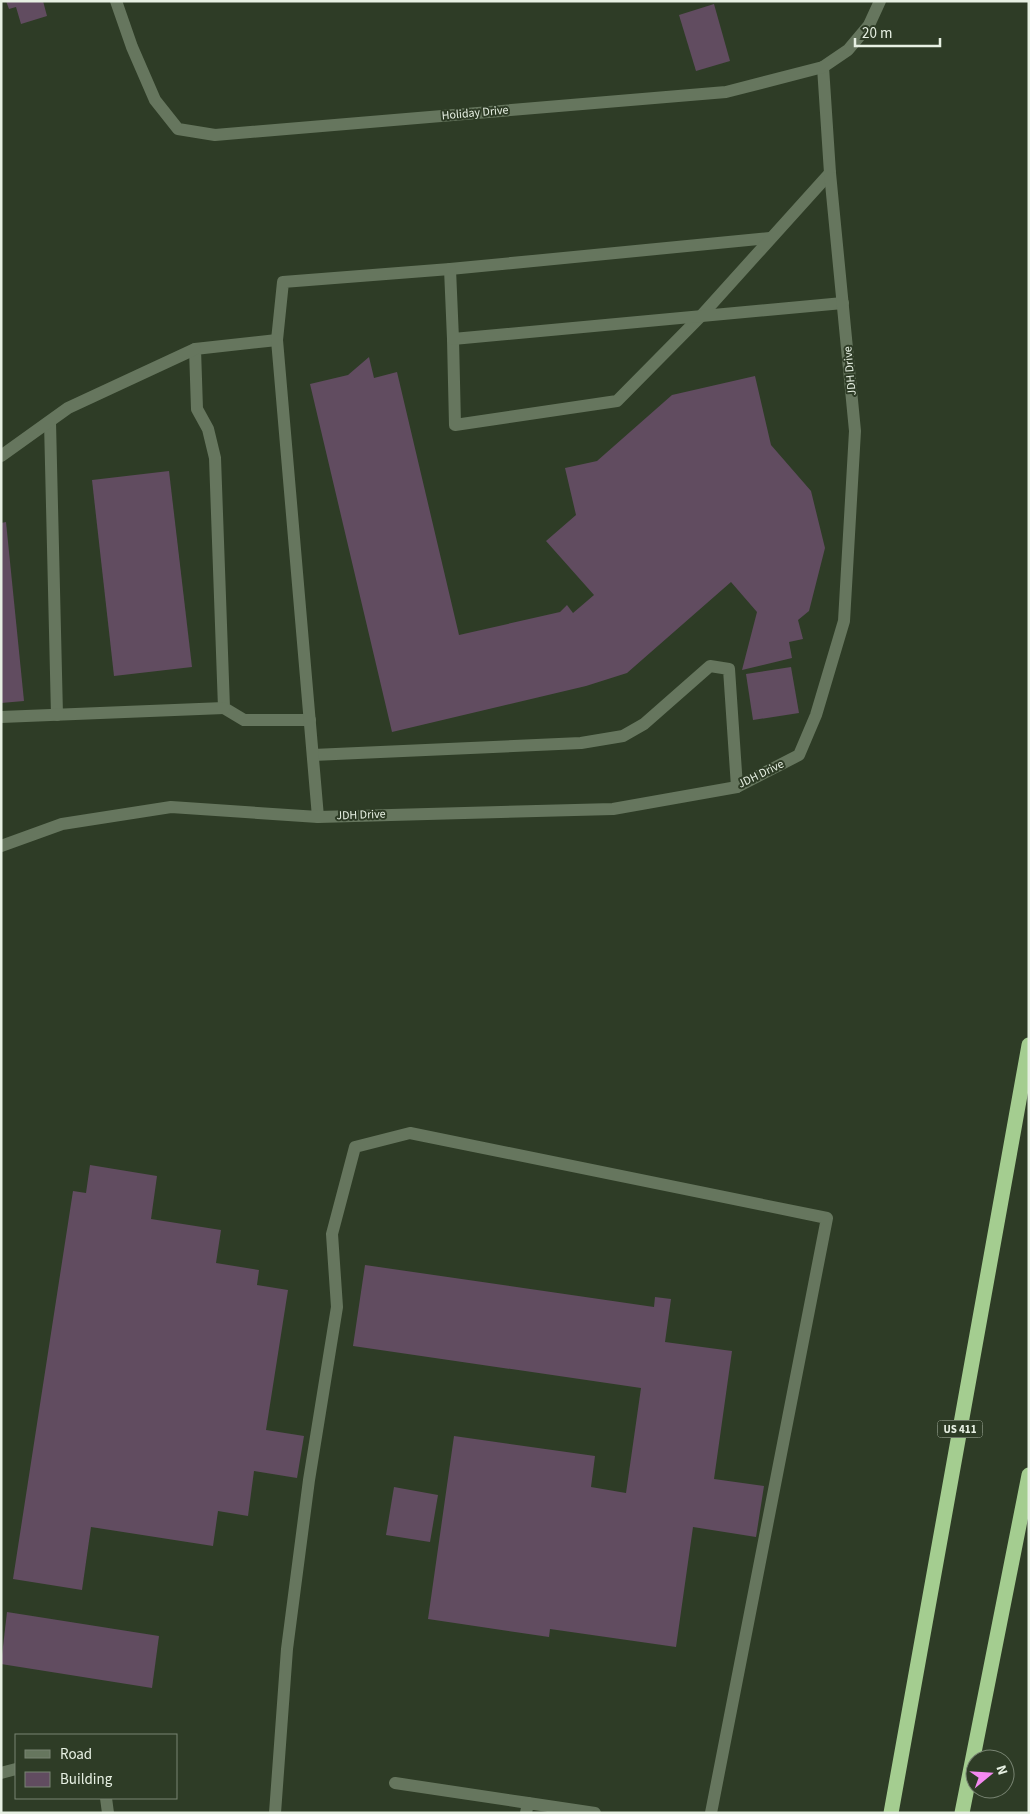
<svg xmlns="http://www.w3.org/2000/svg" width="1030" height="1814" font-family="'Source Sans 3',sans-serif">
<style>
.building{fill:#614c60}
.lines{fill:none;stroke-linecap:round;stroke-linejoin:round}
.lane{stroke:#66765e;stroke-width:12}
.street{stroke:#66765e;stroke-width:12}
.highway{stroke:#a4cd90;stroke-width:15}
.labels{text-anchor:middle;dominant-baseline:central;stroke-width:4;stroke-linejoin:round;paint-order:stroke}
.shield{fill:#2e3c26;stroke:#b0baaa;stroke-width:1}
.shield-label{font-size:11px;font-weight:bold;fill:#e7f0e3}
.street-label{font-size:12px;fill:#e7f0e3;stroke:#2e3c26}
</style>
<rect width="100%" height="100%" fill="#2e3c26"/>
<g class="building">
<path d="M6,1H43L47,16L21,24L16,7L9,9Z"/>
<path d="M714,4L730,61L696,71L679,15Z"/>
<path d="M369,357L374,378L397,372L459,635L560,612L567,605L573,613L594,595L546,541L576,515L565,468L597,461L672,395L755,376L771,445L811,491L825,548L809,611L798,620L803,639L789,642L792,658L742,670L757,612L731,582L627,673L586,686L392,732L310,384L348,375Z"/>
<path d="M169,471L192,667L114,676L92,480Z"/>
<path d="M6,522L24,701L1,703V523Z"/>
<path d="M791,667L799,713L753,720L746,674Z"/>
<path d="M90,1165L157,1176L151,1219L221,1230L216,1263L259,1270L257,1285L288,1290L266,1430L304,1436L297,1478L254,1471L248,1516L218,1511L213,1546L91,1527L82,1590L13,1579L73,1191L86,1193Z"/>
<path d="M365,1265L654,1307L655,1297L671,1299L665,1342L732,1351L714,1479L764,1486L756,1537L693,1527L676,1647L550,1629L549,1637L428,1619L454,1436L595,1456L591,1487L626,1493L641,1388L353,1346Z"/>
<path d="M394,1487L438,1495L430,1542L386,1535Z"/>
<path d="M7,1612L159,1636L152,1688L1,1664Z"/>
</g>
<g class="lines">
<g class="lane">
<path d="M450,269L770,238"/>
<path d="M453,339L455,425L617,401L701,316L830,173"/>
<path d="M277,340L195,349L197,409L208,429L215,458L224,708L244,720H310"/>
<path d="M50,422L57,715"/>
<path d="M1,456L68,408L195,349"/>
<path d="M1,717L224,708"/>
<path d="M313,755L581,743L623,736L644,724L710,666L729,669L737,787"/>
<path d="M318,817L277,340L283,282L450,269L453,339L843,303"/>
<path d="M1,846L62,824L171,807L318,817L613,809L737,787L799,755L816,715L844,621L855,431L830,173L823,67"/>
<path d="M1,1773L16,1769"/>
<path d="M395,1783L528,1803"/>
<path d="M106,1798L108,1813"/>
<path d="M275,1813L287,1649L309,1480L337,1307L332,1234L355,1147L410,1133L827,1218L711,1813"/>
<path d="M526,1813L528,1803L595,1813"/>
</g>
<path class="street" d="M116,1L132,47L155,100L178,129L215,135L726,92L823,67L848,50L869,25L880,1"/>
<g class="highway">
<path d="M891,1813L1029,1045"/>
<path d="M962,1813L1029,1475"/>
</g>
</g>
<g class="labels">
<rect class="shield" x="937.5" y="1420.5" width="45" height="17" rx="4"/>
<g class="shield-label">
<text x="960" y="1429">US 411</text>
</g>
<g class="street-label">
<text transform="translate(475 113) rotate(-5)">Holiday Drive</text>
<text transform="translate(850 371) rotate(-95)">JDH Drive</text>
<text transform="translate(761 774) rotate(-26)">JDH Drive</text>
<text transform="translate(361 815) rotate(-2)">JDH Drive</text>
</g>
</g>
<rect width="1030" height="1814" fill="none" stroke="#e7f0e3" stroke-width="5"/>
<rect x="15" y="1734" width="162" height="65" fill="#2e3c26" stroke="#788472"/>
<rect x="25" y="1750" width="25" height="8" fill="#66765e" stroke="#788472"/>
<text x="60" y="1759" font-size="15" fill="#e7f0e3">Road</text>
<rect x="25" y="1772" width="25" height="15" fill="#614c60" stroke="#788472"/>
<text x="60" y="1784" font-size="15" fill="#e7f0e3">Building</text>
<g transform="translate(990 1774) rotate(72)"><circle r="24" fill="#2e3c26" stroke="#788472"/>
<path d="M0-4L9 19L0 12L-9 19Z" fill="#f489f0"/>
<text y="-8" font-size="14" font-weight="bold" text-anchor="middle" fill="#e7f0e3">N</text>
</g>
<path d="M855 38v8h85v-8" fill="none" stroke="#e7f0e3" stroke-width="2.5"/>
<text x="862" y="38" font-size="15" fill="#e7f0e3" stroke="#2e3c26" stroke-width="4" paint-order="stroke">20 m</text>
</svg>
